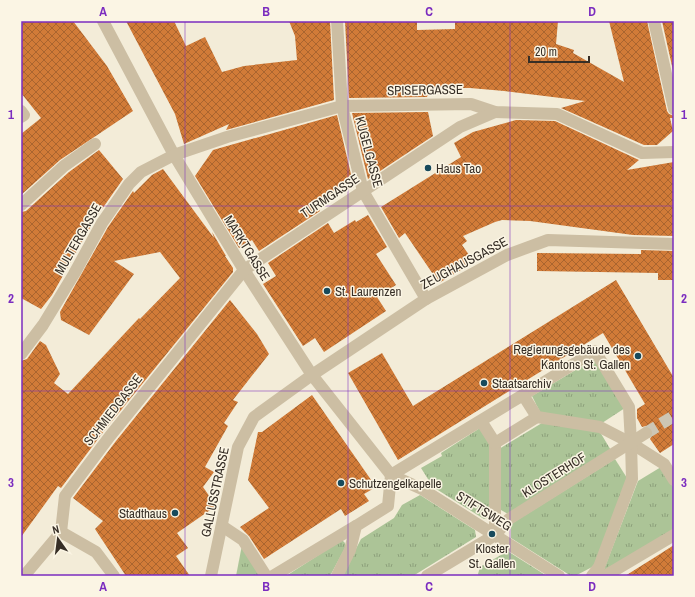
<svg xmlns="http://www.w3.org/2000/svg" width="695" height="597" font-family="'Archivo Narrow',sans-serif">
<style>
.grass{fill:url(#grass-tufts)}
.building{fill:url(#building-cross-hatch)}
.lines{fill:none;stroke-linecap:round;stroke-linejoin:round}
.minor-tunnel{stroke:#cdc6b4;stroke-width:12;stroke-dasharray:12 6;stroke-linecap:butt}
.minor{stroke:#ccbea3;stroke-width:12}
.grid{fill:none;stroke:#7b2cbf;stroke-width:1;stroke-opacity:0.55}
.poi-dot{fill:#174a5c;stroke:#fbf5e4;stroke-width:1.5}
.labels{text-anchor:middle;dominant-baseline:central;stroke-width:3;stroke-linejoin:round;paint-order:stroke}
.street-label{font-size:13px;fill:#362e26;stroke:#fbf5e4}
.poi-label{font-size:13px;fill:#362e26;stroke:#fbf5e4;text-anchor:start}
.neatline{fill:none;stroke:#7b2cbf;stroke-width:1.5}
.grid-label{font-size:13px;text-anchor:middle;font-weight:bold;fill:#7b2cbf}
</style>
<defs>
<pattern id="grass-tufts" width="24" height="20" patternUnits="userSpaceOnUse"><rect width="24" height="20" fill="#acc497"/><path d="M3 7l-1-3M5 7V3M7 7l1-3M15 17l-1-3M17 17v-4M19 17l1-3" fill="none" stroke="#8da07b"/></pattern>
<pattern id="building-cross-hatch" width="8" height="8" patternUnits="userSpaceOnUse"><rect width="8" height="8" fill="#d17b38"/><path d="M0 0l8 8M0 8l8-8" fill="none" stroke="#aa652f"/></pattern>
</defs>
<rect width="100%" height="100%" fill="#f3ecd8"/>
<g class="grass">
<path d="M594,359L625,408L602,423L540,412L532,396Z"/>
<path d="M542,423L600,432L612,452L508,514L501,510L499,449Z"/>
<path d="M480,428L489,443V517L484,519L433,487L421,468L442,456L441,453Z"/>
<path d="M615,459L627,478L594,566L575,576H571L511,538V524Z"/>
<path d="M661,467L674,488V529L603,572L638,481Z"/>
<path d="M420,495L475,530L476,537L413,576H342L361,539L394,518L402,505Z"/>
<path d="M342,540L345,543V548L330,576H286Z"/>
<path d="M242,545L261,576H236Z"/>
<path d="M508,551L509,552L547,576H479L478,574L480,567Z"/>
</g>
<g class="building">
<path d="M21,21H73L107,66L133,111L60,160L21,195V134L41,118L21,93Z"/>
<path d="M126,21H174L186,46L205,37L222,72L244,66L297,60L295,36L289,21H330L334,100L226,130L229,124L184,144L175,114Z"/>
<path d="M345,21H417V30L455,29V21H558L556,44L574,50L573,53L624,82L609,21H647L667,111L669,114L674,116V118H670L673,131L657,145H644L561,108L585,101L504,91L470,88H430L427,97L349,98Z"/>
<path d="M662,21H674V75Z"/>
<path d="M428,112L433,136L368,179L352,113Z"/>
<path d="M337,115L354,187L314,202L320,211L259,251L252,240L239,248L195,176L213,150Z"/>
<path d="M516,120L555,121L639,160L627,170L674,162V236L633,235L530,221L502,220L495,222L463,236L467,241L462,245L474,262L439,283L405,233L399,238L381,207L461,157L454,143L473,132Z"/>
<path d="M99,150L123,179L95,219L52,295L41,309L21,298V212L26,211L69,172Z"/>
<path d="M163,169L214,238L212,232L226,256H225L233,268V272L104,431L61,488L58,486L21,537V361L27,359L40,341L46,345L60,374L54,383L68,394L139,318L140,319L180,278L160,252L114,261L134,274L89,335L61,320L60,312L108,227L133,191L134,193L152,175Z"/>
<path d="M368,215L387,247L376,254L396,285L377,297L386,311L324,352L315,338L303,346L263,284L276,276L268,263L328,223L334,233L355,220L356,222Z"/>
<path d="M641,250L674,251V280H658V273L537,271V253L641,254Z"/>
<path d="M616,280L674,378V444L660,453L650,439L653,433L652,429L646,426L642,427L637,418V409L645,404L603,333L398,460L348,373L382,353L413,406Z"/>
<path d="M230,300L257,334L269,354L233,400L238,402L224,423L228,426L205,467L214,472L203,487L216,506L177,533L188,548L176,556L190,576H126L95,529L103,521L73,498L116,441Z"/>
<path d="M312,395L376,487L364,494L369,501L345,516L341,509L264,559L249,536L240,527L269,508L248,480L258,432H262Z"/>
<path d="M674,545V576H625L660,554Z"/>
</g>
<g class="lines">
<path class="minor-tunnel" d="M646,433L674,416"/>
<g class="minor">
<path d="M103,21L174,155L244,270L312,375L391,475L422,489L559,576"/>
<path d="M337,21L342,106L363,191L426,299"/>
<path d="M654,21L674,109"/>
<path d="M21,111L24,115L21,117"/>
<path d="M21,205L64,166L95,144"/>
<path d="M21,354L43,325L74,274L102,223L129,184L141,172L174,155L227,137L342,106L471,104L495,112L557,114L642,153L674,152"/>
<path d="M523,395L595,351L629,407L631,443L664,464L674,480"/>
<path d="M481,421L495,443V535"/>
<path d="M495,443L537,417"/>
<path d="M391,475L523,395L537,417L600,427L631,443L632,479L599,567L592,576"/>
<path d="M222,526L243,540L266,576"/>
<path d="M61,532L96,552L114,576"/>
<path d="M24,576L61,532L65,496L110,436L244,270L460,127L495,112"/>
<path d="M211,576L238,447L254,417L312,375L426,299L507,255L548,240L674,244"/>
<path d="M273,576L356,526"/>
<path d="M337,576L350,550L356,526L388,506L391,475"/>
<path d="M427,576L495,535L509,519L646,433"/>
<path d="M605,576L674,535"/>
</g>
</g>
<path class="grid" d="M185,21V576M348,21V576M510,21V576M21,206H674M21,391H674"/>
<g class="poi-dot">
<circle cx="428" cy="168" r="4"/>
<circle cx="327" cy="291" r="4"/>
<circle cx="638" cy="356" r="4"/>
<circle cx="484" cy="383" r="4"/>
<circle cx="341" cy="483" r="4"/>
<circle cx="175" cy="513" r="4"/>
<circle cx="492" cy="534" r="4"/>
</g>
<g class="labels">
<g class="street-label">
<text transform="translate(425 90) rotate(-1)">SPISERGASSE</text>
<text transform="translate(369 152) rotate(75)">KUGELGASSE</text>
<text transform="translate(330 196) rotate(-34)">TURMGASSE</text>
<text transform="translate(78 239) rotate(-60)">MULTERGASSE</text>
<text transform="translate(247 248) rotate(58)">MARKTGASSE</text>
<text transform="translate(464 263) rotate(-28)">ZEUGHAUSGASSE</text>
<text transform="translate(113 410) rotate(-52)">SCHMIEDGASSE</text>
<text transform="translate(554 475) rotate(-32)">KLOSTERHOF</text>
<text transform="translate(215 492) rotate(-78)">GALLUSSTRASSE</text>
<text transform="translate(484 511) rotate(32)">STIFTSWEG</text>
</g>
<g class="poi-label">
<text x="436" y="168">Haus Tao</text>
<text x="335" y="291">St. Laurenzen</text>
<text x="630" y="349" text-anchor="end">Regierungsgebäude des<tspan x="630" dy="15">Kantons St. Gallen</tspan></text>
<text x="492" y="383">Staatsarchiv</text>
<text x="349" y="483">Schutzengelkapelle</text>
<text x="167" y="513" text-anchor="end">Stadthaus</text>
<text x="492" y="548" text-anchor="middle">Kloster<tspan x="492" dy="15">St. Gallen</tspan></text>
</g>
</g>
<rect width="695" height="597" fill="none" stroke="#fbf5e4" stroke-width="44"/>
<g transform="translate(58 539) rotate(346)" stroke="#fbf5e4" stroke-width="3" paint-order="stroke">
<path d="M0-3L7 15L0 10L-7 15Z" fill="#362e26"/>
<text y="-6" font-size="11" font-weight="bold" text-anchor="middle" fill="#362e26">N</text>
</g>
<path d="M529 56v6h60v-6" fill="none" stroke="#362e26" stroke-width="2"/>
<text x="535" y="56" font-size="12" fill="#362e26" stroke="#fbf5e4" stroke-width="3" paint-order="stroke">20 m</text>
<rect x="22" y="22" width="651" height="553" class="neatline"/>
<g class="grid-label">
<text x="103" y="16">A</text>
<text x="266" y="16">B</text>
<text x="429" y="16">C</text>
<text x="592" y="16">D</text>
<text x="11" y="119">1</text>
<text x="684" y="119">1</text>
<text x="11" y="303">2</text>
<text x="684" y="303">2</text>
<text x="11" y="487">3</text>
<text x="684" y="487">3</text>
<text x="103" y="591">A</text>
<text x="266" y="591">B</text>
<text x="429" y="591">C</text>
<text x="592" y="591">D</text>
</g>
</svg>
